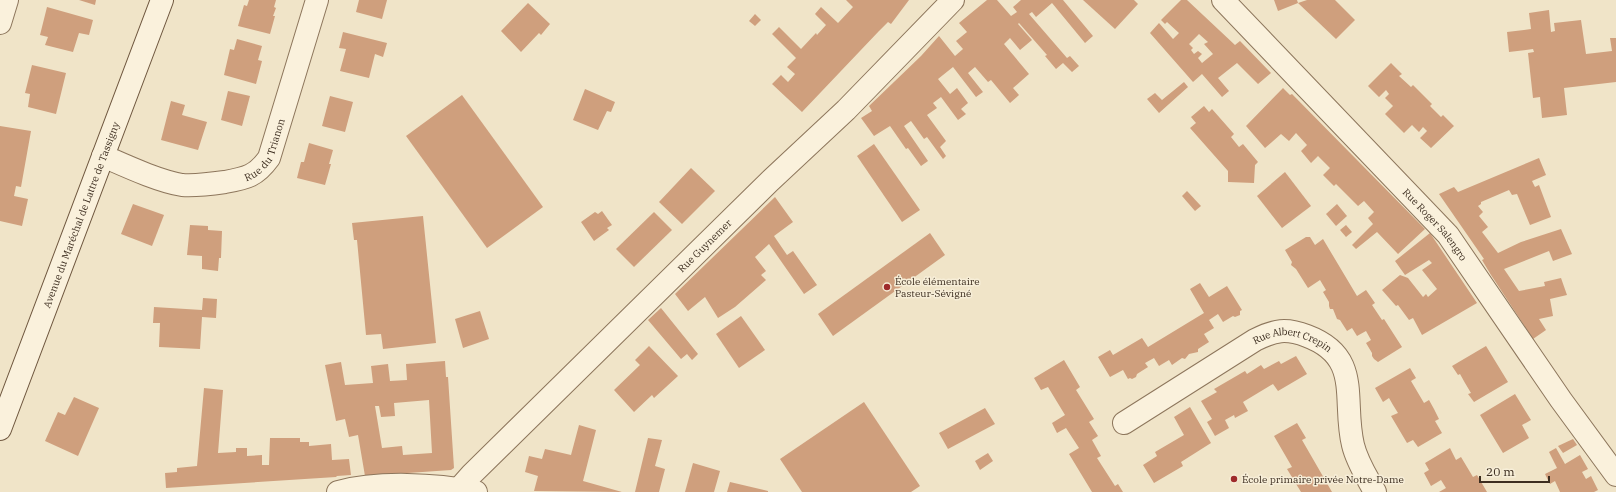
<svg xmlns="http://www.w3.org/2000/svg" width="1616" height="492" font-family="'IBM Plex Serif',serif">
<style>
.building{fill:#cf9f7d;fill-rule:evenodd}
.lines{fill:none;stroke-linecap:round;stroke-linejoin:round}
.minor-casing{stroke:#8d765c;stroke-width:24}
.tertiary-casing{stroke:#8d765c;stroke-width:24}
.secondary-casing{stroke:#6f573f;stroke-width:24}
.minor{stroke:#faf1dc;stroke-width:22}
.tertiary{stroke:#faf1dc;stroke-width:22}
.secondary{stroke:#faf1dc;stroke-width:22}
.poi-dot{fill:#9e2a2b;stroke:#f7eed8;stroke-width:1.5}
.labels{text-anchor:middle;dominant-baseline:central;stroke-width:3;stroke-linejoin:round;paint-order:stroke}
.street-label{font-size:10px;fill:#3d2e20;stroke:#f7eed8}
.poi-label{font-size:10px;fill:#3d2e20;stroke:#f7eed8;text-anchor:start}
</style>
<rect width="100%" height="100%" fill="#f0e4c8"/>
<g class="building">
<path d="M79,0H96L95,5Z"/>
<path d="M249,0H276L274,7L276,8L273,16H275L270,34L238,26L244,5L247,6Z"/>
<path d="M359,0H387L382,19L356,12Z"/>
<path d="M846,0H909L891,24L888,22L879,31L802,112L772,84L781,75L788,82L795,74L787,67L796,58L772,34L779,27L801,49L816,33L817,35L826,25L815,14L821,7L838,23L853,7Z"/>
<path d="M987,0H997L1011,16L1017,12L1013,7L1021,0H1063L1093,36L1085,43L1052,3L1036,17L1032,12L1029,14L1067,58L1070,56L1079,66L1072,72L1063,63L1056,69L1045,56L1047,55L1019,23L1018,24L1032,40L1020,50L1010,38L1004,44L1029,74L1013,88L1019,95L1010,103L991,80L988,82L975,67L968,73L983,92L976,97L953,67L938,79L950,94L957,88L968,103L961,109L966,114L958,120L941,97L933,103L937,108L927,115L946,141L940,147L946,156L943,159L927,137L924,139L911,121L904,126L928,161L921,166L908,148L906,149L890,126L874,136L861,118L872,111L869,106L921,56L939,36L955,56L963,49L956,41L967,32L959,23Z"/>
<path d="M1083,0H1134L1138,4L1115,29Z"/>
<path d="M1181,0H1187L1235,45L1240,41L1271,73L1258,84L1237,63L1218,78L1229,91L1222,97L1202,74L1193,82L1150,33L1159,23L1173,39L1179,33L1167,22L1165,24L1161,20ZM1199,34L1208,42L1204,44L1213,54L1202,63L1198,58L1202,54L1198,51L1194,54L1191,50L1193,48L1189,44Z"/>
<path d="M1274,0H1297L1298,3L1278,11Z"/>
<path d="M1307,0H1335L1355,20L1336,39L1298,3Z"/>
<path d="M528,3L550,24L541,35L539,33L521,52L501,31Z"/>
<path d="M47,7L93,20L89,35L79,33L73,52L45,45L48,37L40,35Z"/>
<path d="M1549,10L1551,32L1555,31L1554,23L1581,20L1586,54L1612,51L1610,38H1616V82L1564,88L1567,115L1542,118L1540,97L1533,98L1528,53L1534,52L1533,49L1509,52L1507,32L1531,29L1529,13Z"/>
<path d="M755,14L761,20L755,26L749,21Z"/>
<path d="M343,32L387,43L383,57L375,54L369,78L340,71L346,49L339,48Z"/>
<path d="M237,39L262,46L258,60L262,61L256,84L224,75L230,49L234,50Z"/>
<path d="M1391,63L1402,74L1399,76L1411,87L1413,85L1432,104L1430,106L1441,117L1443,115L1454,126L1431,148L1420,138L1427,131L1423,127L1419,132L1412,125L1404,133L1385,114L1393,106L1385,98L1389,94L1386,90L1379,97L1368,86Z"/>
<path d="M32,65L66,73L56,114L28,107L30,94L25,93Z"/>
<path d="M1184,82L1188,87L1159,113L1147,99L1155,93L1162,100Z"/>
<path d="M1283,88L1290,95L1292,94L1425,229L1398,254L1377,232L1356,249L1352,245L1373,224L1368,218L1374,212L1364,201L1358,206L1336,184L1334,186L1323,175L1330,168L1318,156L1311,163L1301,151L1307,145L1296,133L1289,141L1281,134L1265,148L1246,126Z"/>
<path d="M585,89L615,102L611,112L607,111L598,130L573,120Z"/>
<path d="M228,91L250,96L242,126L221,120Z"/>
<path d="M462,95L543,207L487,248L406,136Z"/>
<path d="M330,96L353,102L345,132L322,126Z"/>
<path d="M171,101L185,105L182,115L207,122L198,150L161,140Z"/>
<path d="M1204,106L1209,112L1212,109L1234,134L1231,137L1239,147L1243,144L1258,162L1255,165L1254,183L1228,182V171L1190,128L1196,123L1191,117Z"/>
<path d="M0,126L31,131L21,187L16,186L14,196L28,199L22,226L0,221Z"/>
<path d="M309,143L333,150L329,164H331L325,185L297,178L301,162H304Z"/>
<path d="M874,144L920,210L902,222L857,156Z"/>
<path d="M1539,158L1546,175L1532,181L1535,187L1539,185L1551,217L1530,225L1517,194L1512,195L1509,190L1481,202V204L1478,206L1483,212L1479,216L1488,227L1482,232L1498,253L1521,242L1561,229L1572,254L1553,261L1549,251L1504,269L1519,291L1545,286L1544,282L1561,278L1567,295L1550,299L1553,316L1539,319L1546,330L1533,339L1491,275L1482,260L1484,259L1439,194L1454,187L1458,192Z"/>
<path d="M691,168L715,191L682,224L659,202Z"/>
<path d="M1285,172L1311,206L1282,228L1257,196Z"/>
<path d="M1187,191L1201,206L1195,211L1182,196Z"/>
<path d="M775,197L793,222L774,236L787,255L793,251L817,285L804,294L769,244L755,257L766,271L761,275L766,280L735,307L718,318L705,297L688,311L675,294Z"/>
<path d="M133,204L164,215L152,246L121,234Z"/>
<path d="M1337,204L1347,216L1336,226L1326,214Z"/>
<path d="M602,211L612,225L607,228L609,230L594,241L581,222L595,212L598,214Z"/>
<path d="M654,212L672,230L634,267L616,249Z"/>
<path d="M423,216L436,343L383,349L381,334L366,335L357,240H354L352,223Z"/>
<path d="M190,225L208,226V230L222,231L221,258H219L218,271L202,269V256L187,255Z"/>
<path d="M1346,225L1352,232L1346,237L1340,230Z"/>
<path d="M930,233L945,255L833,336L818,314Z"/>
<path d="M1430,233L1477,303L1422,335L1413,318L1409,320L1398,305L1396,306L1382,290L1400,275L1408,278L1423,297L1426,294L1428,297L1437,289L1422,270L1432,263L1429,260L1405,275L1395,261Z"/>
<path d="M1306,237H1310L1315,245L1323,239L1357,296L1366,290L1375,303L1372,305L1382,320L1384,319L1402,347L1378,362L1374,359L1372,356V353L1366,343L1371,340L1366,331L1357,336L1352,328L1347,331L1340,320L1337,319L1333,309H1330L1329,306V302L1323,292L1326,290L1320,280L1308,288L1296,269L1291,265L1292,262L1285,250Z"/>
<path d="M1200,283L1209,297L1227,286L1242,310L1240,311V315L1235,317L1233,316L1223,322L1218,314L1209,320L1214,328L1204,334L1209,342L1198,349V352L1189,354L1185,359L1182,358L1172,365L1169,360L1159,366L1154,358L1145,363L1148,367L1137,374L1136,377L1132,379L1130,378L1128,379L1123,370L1110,377L1098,357L1110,350L1113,355L1142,338L1148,347L1204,313L1190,289Z"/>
<path d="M203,298L217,299L216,318L202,317L200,349L159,347L160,323H153L154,307L202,310Z"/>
<path d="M661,308L698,354L692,360L687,354L681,359L648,320Z"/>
<path d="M480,311L489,339L463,348L455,319Z"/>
<path d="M741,316L765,350L739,368L716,334Z"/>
<path d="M649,346L678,376L654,398L652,395L634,412L614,390L640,365L635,360Z"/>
<path d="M1486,346L1508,382L1474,402L1468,394L1471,393L1465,383L1460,374L1458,375L1452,366Z"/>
<path d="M1296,356L1307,374L1278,391L1273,384L1243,402L1248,411L1235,418L1234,415L1225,420L1229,428L1215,436L1207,422L1212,419L1201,401L1217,392L1214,389L1245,371L1247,374L1261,365L1264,369L1279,361L1281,364Z"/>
<path d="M1064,360L1080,387L1076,390L1094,419L1089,422L1098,436L1092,440L1101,456L1097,458L1115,486L1118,484L1123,492H1092L1069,454L1079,448L1066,428L1057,433L1052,423L1065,415L1048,387L1041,390L1034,378Z"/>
<path d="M445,361L446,377H448L454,468L451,470L365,476L358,435L349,437L345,419L336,421L325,365L341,362L345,385L373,383L371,366L388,364L390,381L407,380L406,364ZM429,400L432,453L403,455L402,446L382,448L375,406H379L381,417L395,416L394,403Z"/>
<path d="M1410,368L1416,378L1411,381L1424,403L1429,400L1434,409L1439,419L1435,421L1442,433L1418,447L1413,440L1407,443L1391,416L1398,413L1393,405L1389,398L1383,402L1375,388Z"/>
<path d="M204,388L223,390L218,453L236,452V448H247V456L262,455V465H269L270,438H300V442H309V446L331,444L332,460L349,459L351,475L337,476L336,477L166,488L165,473L177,472V468L197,466Z"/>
<path d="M1515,394L1531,420L1522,425L1529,438L1503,453L1480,415Z"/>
<path d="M74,397L99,408L78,456L45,441L58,412L65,415Z"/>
<path d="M864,402L920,486L911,492H802L780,459Z"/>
<path d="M1190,407L1211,443L1181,462L1183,466L1154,483L1143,465L1157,456L1155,452L1184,435L1174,417Z"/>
<path d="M985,408L995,424L948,449L939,433Z"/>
<path d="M1297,423L1306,438L1302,440L1332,492H1301L1287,469L1292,467L1274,436Z"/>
<path d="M579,425L596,430L583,481L622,492L534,491L538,476L525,472L529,456L542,459L545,449L571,455Z"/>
<path d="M648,438L662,440L655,466L665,469L659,492H635Z"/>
<path d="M1573,439L1577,445L1563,453L1558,446Z"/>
<path d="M1450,448L1456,460L1461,457L1473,477L1477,475L1487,492H1439L1446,488L1441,480L1431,486L1424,473L1429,470L1425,463Z"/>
<path d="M1556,448L1565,464L1580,455L1588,469L1582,472L1586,479L1591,476L1598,490L1594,492H1560L1555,481L1550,484L1545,474L1557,468L1549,452Z"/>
<path d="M988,453L993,461L980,470L975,461Z"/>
<path d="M693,463L720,471L714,492H685Z"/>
<path d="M730,482L768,491V492H727Z"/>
</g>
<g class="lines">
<defs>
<g id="minor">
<path id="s1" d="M1223,0L1448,235L1561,400L1616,475"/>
<path d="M0,23L7,0"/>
<path id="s2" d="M103,156C126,166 158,181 182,185C196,186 211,184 225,182C247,178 256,176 269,158L317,0"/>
<path id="s3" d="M1124,423L1255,340C1275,330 1286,328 1307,336C1363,357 1342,400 1353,445C1357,462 1367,477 1375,492"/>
<path id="s4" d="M456,492L472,474L770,181L846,110L953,0"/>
</g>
<path id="tertiary" d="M338,492C378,481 436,484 476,492"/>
<g id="secondary">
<path id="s5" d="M0,429L162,0"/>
</g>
</defs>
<use href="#minor" class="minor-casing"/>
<use href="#tertiary" class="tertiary-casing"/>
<use href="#secondary" class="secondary-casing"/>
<use href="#minor" class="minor"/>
<use href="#tertiary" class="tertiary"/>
<use href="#secondary" class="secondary"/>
</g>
<g class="poi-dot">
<circle cx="887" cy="287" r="4"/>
<circle cx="1234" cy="479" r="4"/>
</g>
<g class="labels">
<g class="street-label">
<text stroke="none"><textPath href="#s2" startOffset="184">Rue du Trianon</textPath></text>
<text stroke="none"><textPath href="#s5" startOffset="229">Avenue du Maréchal de Lattre de Tassigny</textPath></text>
<text stroke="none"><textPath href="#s1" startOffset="309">Rue Roger Salengro</textPath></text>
<text stroke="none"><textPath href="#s4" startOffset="350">Rue Guynemer</textPath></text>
<text stroke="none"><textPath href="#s3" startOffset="195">Rue Albert Crepin</textPath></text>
</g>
<g class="poi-label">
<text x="895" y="281">École élémentaire<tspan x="895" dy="12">Pasteur-Sévigné</tspan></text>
<text x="1242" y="479">École primaire privée Notre-Dame</text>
</g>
</g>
<path d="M1480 476v6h69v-6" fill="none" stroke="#3d2e20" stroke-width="2"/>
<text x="1486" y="476" font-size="12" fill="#3d2e20" stroke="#f7eed8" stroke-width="3" paint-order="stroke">20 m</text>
</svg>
